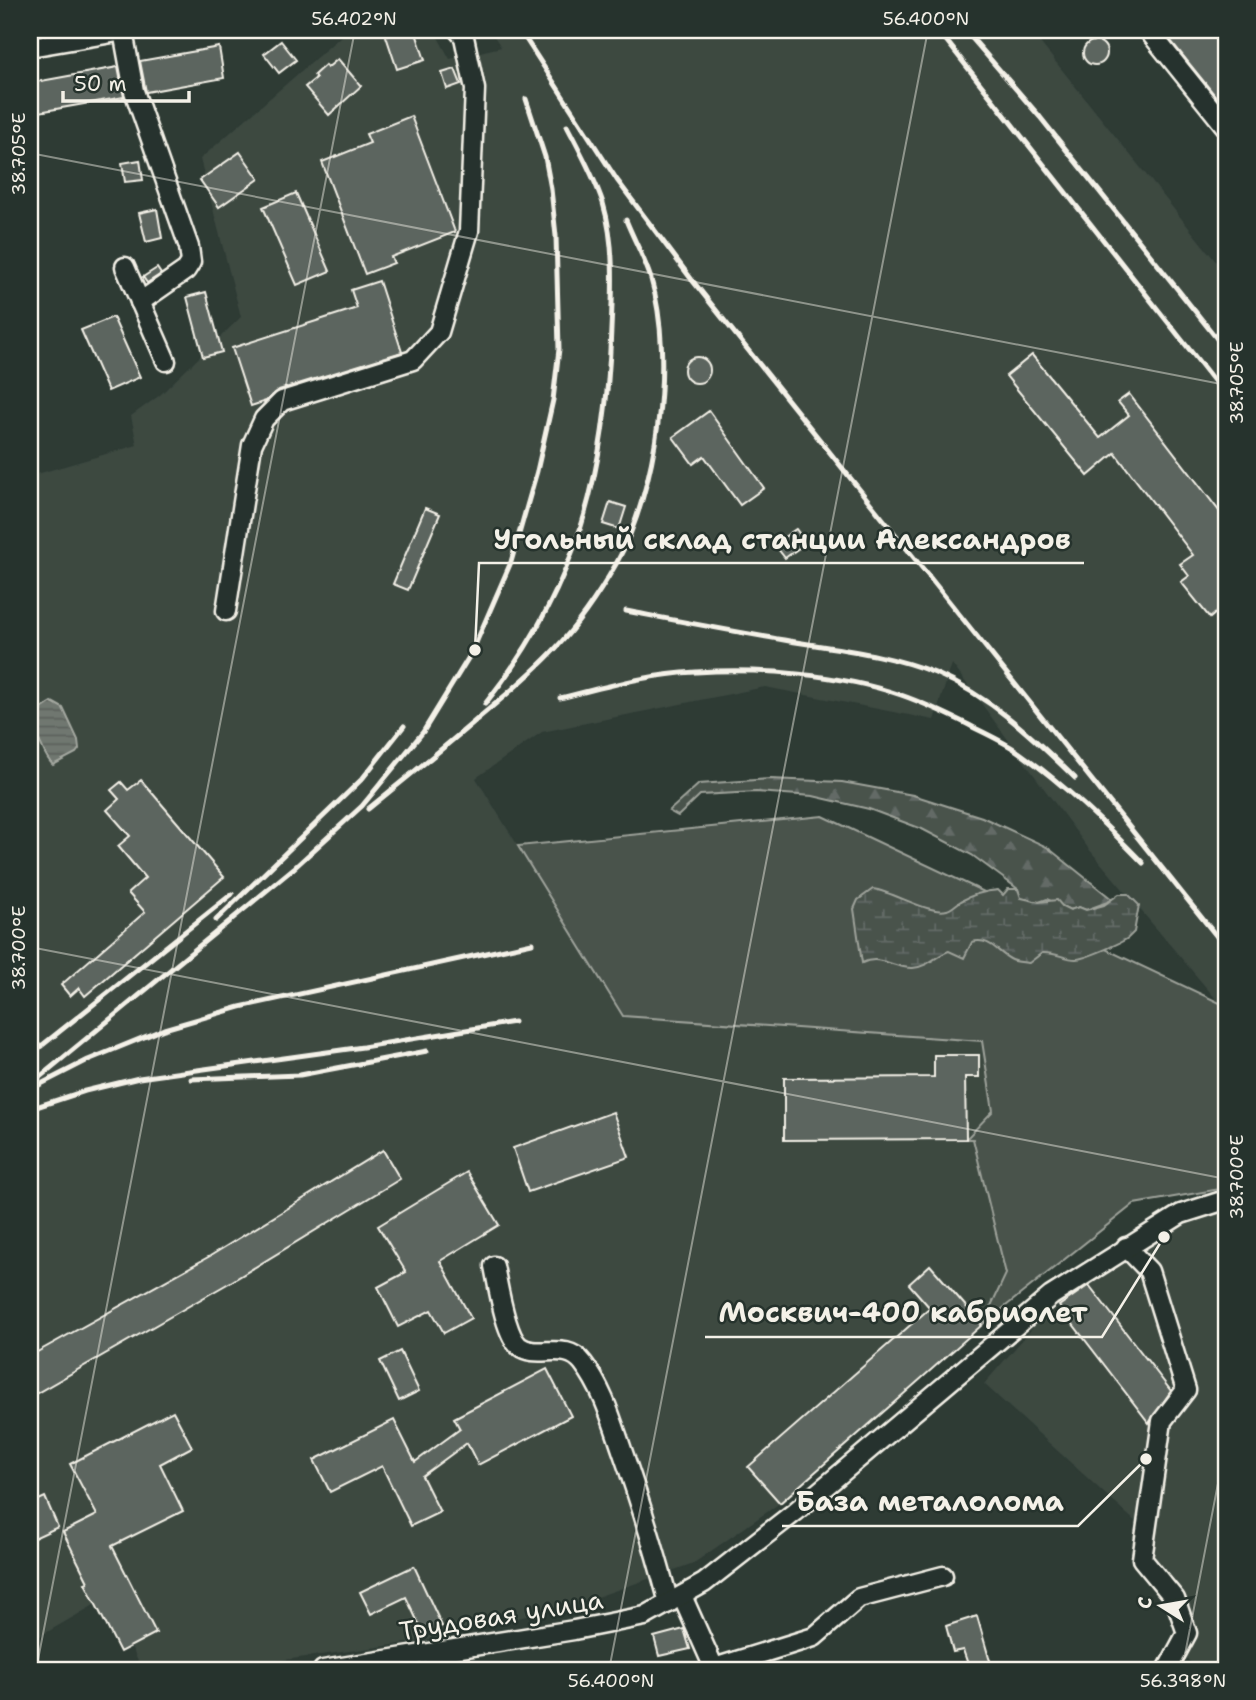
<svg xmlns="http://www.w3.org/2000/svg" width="1256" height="1700" font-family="'Shantell Sans',sans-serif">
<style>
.built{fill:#3c4841}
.grass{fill:#48524c;stroke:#9ea29a;stroke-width:2}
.forest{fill:url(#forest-firs);stroke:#9ea29a;stroke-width:2}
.wetland{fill:url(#wetland-marsh);stroke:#9ea29a;stroke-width:2}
.water{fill:url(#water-rules);stroke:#a4a8a0;stroke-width:2}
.building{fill:#5c655e;stroke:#f4f1e8;stroke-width:2}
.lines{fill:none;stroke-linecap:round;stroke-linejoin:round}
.minor-casing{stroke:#f4f1e8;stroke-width:23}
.minor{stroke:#26332d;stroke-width:18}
.rail{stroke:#f4f1e8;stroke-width:5}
.ticks{fill:none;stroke:#f4f1e8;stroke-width:2;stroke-opacity:0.45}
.labels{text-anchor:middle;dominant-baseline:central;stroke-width:5;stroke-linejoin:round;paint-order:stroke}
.street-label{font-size:26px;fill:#f4f1e8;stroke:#26332d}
.leader{fill:none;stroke:#f4f1e8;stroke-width:2.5}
.callout-dot{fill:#f4f1e8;stroke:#26332d;stroke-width:2.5}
.callout-label{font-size:28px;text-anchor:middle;font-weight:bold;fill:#f4f1e8;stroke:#26332d;stroke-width:5;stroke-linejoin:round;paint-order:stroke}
.neatline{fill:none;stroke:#f4f1e8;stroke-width:2.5}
.ticks-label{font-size:18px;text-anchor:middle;fill:#f4f1e8}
</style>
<defs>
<pattern id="forest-firs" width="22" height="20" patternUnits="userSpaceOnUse" patternTransform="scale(1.75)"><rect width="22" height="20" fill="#48524c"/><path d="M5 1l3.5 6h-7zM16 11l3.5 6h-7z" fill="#636b66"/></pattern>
<pattern id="wetland-marsh" width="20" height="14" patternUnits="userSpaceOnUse" patternTransform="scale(1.75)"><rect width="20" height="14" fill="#48524c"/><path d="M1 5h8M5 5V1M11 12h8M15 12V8" fill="none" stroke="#636b66"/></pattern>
<pattern id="water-rules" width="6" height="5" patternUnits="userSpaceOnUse" patternTransform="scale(1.75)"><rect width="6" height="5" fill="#6f7770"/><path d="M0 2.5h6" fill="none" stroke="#5c605b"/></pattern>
</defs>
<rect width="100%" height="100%" fill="#2e3b34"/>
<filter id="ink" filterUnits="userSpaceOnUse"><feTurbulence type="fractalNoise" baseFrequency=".0143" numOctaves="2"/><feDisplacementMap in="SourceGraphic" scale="14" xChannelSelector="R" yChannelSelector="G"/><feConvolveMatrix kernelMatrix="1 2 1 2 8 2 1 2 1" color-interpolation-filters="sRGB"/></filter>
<g filter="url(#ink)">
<g class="built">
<path d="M348,30H434L450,59L501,47L490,30H1030L1226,274V1011L1088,848L952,664L934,720L765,687L542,732L476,778L623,1016L982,1041L993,1111L967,1139H972L1007,1274L982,1325L780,1503L694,1563L594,1598L444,1638L211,1670H142L108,1597L30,1642V476L137,445L131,416L160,395L241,317L200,159Z"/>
<path d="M1226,1212V1670H1199L1193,1667L1176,1642L1149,1534L984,1384L1036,1324L1165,1230L1197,1217Z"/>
</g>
<path class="grass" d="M823,816L1220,1003L1226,1011V1188L1134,1204L982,1325L1006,1274L973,1139H966L993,1111L982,1041L623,1016L518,846Z"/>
<path class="forest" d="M770,779L842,782L913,795L982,817L1047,847L1113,900L1086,910L1079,907L1070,910L1047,899L1039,902L1020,898L1018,889L972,855L922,829L869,809L813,796L756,792L700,795L678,816L669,811L699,784Z"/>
<path class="wetland" d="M873,889C894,892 930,915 947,910C952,909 956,904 961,901C972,895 986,891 998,890L1003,895L1008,889H1018L1021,898L1039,902L1057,900L1062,906L1070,910L1079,907L1086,910L1104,905L1119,894H1128L1139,905L1134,932L1128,938C1121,943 1085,959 1076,959C1065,959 1055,952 1042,953L1029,963C1024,962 1016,962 1012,960C997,953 991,937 972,942L964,958L949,951C937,955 928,967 913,968C895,969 880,954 862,963L854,909L858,900Z"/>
<path class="water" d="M52,702L63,708L78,740L79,749L76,753L53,765C42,755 42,738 30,728C30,713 40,710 52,702Z"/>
<g class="building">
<path d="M384,30H415L425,60L397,69Z"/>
<path d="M1162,30H1226V109Z"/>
<path d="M281,41L296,60L279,73L264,54Z"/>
<circle cx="1095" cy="53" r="12"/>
<path d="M219,47L224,78L146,92L140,61Z"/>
<path d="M338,59L361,86L329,115L305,87L316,78L314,75L325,65L327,68Z"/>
<path d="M118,67L124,97L33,113L30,83Z"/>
<path d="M455,69L461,84L447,89L442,73Z"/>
<path d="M411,116L455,232L391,257L394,263L365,274L322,162L370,143L366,134Z"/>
<path d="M240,152L259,179L219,207L200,180Z"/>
<path d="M140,160L143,180L125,182L122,163Z"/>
<path d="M296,193L330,271L297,285L263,207Z"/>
<path d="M157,209L162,238L146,242L139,213Z"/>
<path d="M157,268L161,274L147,283L143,277Z"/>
<path d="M379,281L402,352L279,390L266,401L251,406L232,348L357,308L351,290Z"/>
<path d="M206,292L222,352L203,357L187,297Z"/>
<path d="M113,317L140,377L108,391L81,330Z"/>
<path d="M1032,355L1100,438L1129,415L1118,402L1129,394L1226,520V625L1217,612L1210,618L1181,582L1189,576L1180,564L1193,555L1115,453L1088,476L1006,376Z"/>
<circle cx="697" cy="370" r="13"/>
<path d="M709,411L764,488L740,505L704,456L693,464L673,437Z"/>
<path d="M610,502L626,507L619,529L603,524Z"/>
<path d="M425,508L440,514L408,590L393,584Z"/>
<path d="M796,529L806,543L785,558L774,544Z"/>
<path d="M141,780L224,877L85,996L79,988L70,996L61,985L145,912L128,893L145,878L118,846L130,836L107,810L119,799L111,790L121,782L128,790Z"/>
<path d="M934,1055H979V1077H965L966,1139L784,1140V1078L934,1077Z"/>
<path d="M613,1112L629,1157L528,1192L513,1148Z"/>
<path d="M383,1150L400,1179L229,1283L30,1397V1356L210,1256Z"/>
<path d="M467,1172L499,1225L440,1261L471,1318L444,1333L431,1310L398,1327L378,1287L406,1272L378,1226Z"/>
<path d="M930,1265L982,1325L780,1503L748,1467L930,1308L909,1284Z"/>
<path d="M1089,1285L1171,1391L1149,1423L1059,1306Z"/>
<path d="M400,1351L419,1391L399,1401L380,1361Z"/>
<path d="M547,1369L571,1416L478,1465L467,1443L422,1476L440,1512L411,1526L382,1466L330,1492L314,1460L394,1420L415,1462L460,1429L454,1418Z"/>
<path d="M173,1411L192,1447L160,1464L183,1511L112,1546L156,1633L120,1652L85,1583L88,1582L63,1532L97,1515L70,1464Z"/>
<path d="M45,1497L58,1527L30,1540V1504Z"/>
<path d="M414,1566L442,1626L424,1635L406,1597L371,1614L360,1592Z"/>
<path d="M977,1616L989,1658L994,1670H970L963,1650L953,1652L946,1626Z"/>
<path d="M684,1629L690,1649L659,1656L654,1637Z"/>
</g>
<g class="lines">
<defs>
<g id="minor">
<path d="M1148,30L1226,127"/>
<path d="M123,31L134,91L189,247L191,262L186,270L140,302"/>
<path d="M30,47L130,30"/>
<path d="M125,267L166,361"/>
<path d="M226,611L252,445L264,419L282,401L413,360L439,332L469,231L475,89L464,37L458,30"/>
<path d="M1126,1247L1149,1271L1186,1390L1162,1421L1142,1559L1175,1599L1187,1633L1167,1670"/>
<path d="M494,1266C498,1285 505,1334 519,1346C537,1360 566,1340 583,1363C603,1389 612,1421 622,1450C640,1501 655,1551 669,1603"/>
<path d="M682,1596L715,1670"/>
<path d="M714,1668L814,1637L859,1598L943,1576"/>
<path d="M323,1670L574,1630L645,1616L704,1583L795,1512L1051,1296L1181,1214L1219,1202"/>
</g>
</defs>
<use href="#minor" class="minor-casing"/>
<use href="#minor" class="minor"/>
<g class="rail">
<path d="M520,30L617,180L692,280L1226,948"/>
<path d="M938,30L1226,396"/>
<path d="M965,30L1040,117L1226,350"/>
<path d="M626,611C679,621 731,631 784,640C835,649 886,653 935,673C990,696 1033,737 1075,778"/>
<path d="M560,698C605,687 649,674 696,672C761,668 839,674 901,695C924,703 947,714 969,725C986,734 1005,742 1020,753C1065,785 1105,824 1143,863"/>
<path d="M485,704C577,589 606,474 611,329C613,288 615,243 603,203C594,176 580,151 567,126"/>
<path d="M368,809C404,780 440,751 475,721C502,698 530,676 554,650C578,625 599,594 616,564C657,490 675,360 651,279C645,259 634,240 626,220"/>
<path d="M216,920L362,779L404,726"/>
<path d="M30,1055L232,894"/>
<path d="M191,1079L300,1075L427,1051"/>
<path d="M30,1085L294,868L362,806L423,732L472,652L511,562L537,471L553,400L559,349L556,236L551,189L545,157L526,99"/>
<path d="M39,1085L88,1060L164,1029L240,1007L532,943"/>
<path d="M30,1109L85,1091L139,1078L363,1047L514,1022"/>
</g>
</g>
</g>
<path class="ticks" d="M30,153L1226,385M30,947L1226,1179M36,1670L355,30M609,1670L928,30M1182,1670L1226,1442"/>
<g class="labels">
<g class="street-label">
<text transform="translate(501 1615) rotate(-9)">Трудовая улица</text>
</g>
</g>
<path class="leader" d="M475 650L479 563H1084M1164 1237L1102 1337H705M1146 1459L1078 1526H782"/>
<g class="callout-dot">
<circle cx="475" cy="650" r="7"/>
<circle cx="1164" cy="1237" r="7"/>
<circle cx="1146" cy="1459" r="7"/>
</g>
<g class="callout-label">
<text x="782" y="549">Угольный склад станции Александров</text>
<text x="903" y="1322">Москвич-400 кабриолет</text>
<text x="930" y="1511">База металолома</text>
</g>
<rect width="1256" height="1700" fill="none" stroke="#26332d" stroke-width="77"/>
<g transform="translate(1161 1606) rotate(281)" stroke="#26332d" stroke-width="5" paint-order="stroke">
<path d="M0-5L12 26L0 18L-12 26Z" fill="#f4f1e8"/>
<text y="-10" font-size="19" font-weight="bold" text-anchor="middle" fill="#f4f1e8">С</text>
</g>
<path d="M63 91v10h126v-10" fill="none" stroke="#f4f1e8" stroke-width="3.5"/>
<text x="74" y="91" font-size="21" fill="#f4f1e8" stroke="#26332d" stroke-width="5" paint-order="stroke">50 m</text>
<rect x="38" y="38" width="1180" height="1624" class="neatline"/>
<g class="ticks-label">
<text x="354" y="25">56.402°N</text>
<text x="926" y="25">56.400°N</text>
<text transform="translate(19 154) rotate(-90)" y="6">38.705°E</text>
<text transform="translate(1237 383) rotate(-90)" y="6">38.705°E</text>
<text transform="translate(19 948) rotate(-90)" y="6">38.700°E</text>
<text transform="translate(1237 1177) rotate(-90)" y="6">38.700°E</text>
<text x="611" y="1687">56.400°N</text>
<text x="1183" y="1687">56.398°N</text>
</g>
</svg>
